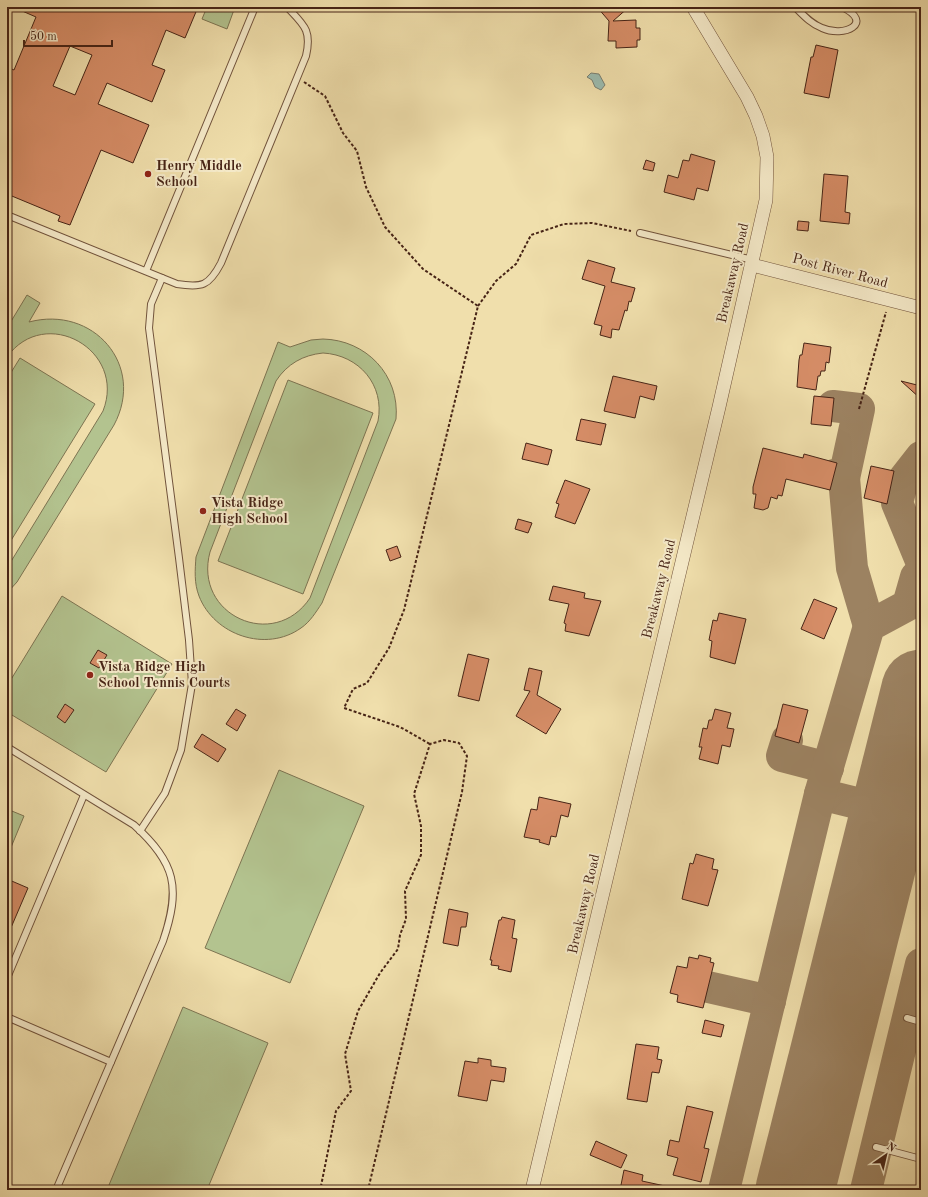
<svg xmlns="http://www.w3.org/2000/svg" width="928" height="1197" font-family="'Old Standard TT',serif">
<style>
.green{fill:#b3c38f;stroke:#7d7452;fill-rule:evenodd}
.water{fill:#9bbcb0;stroke:#797f72}
.lines{fill:none;stroke-linecap:round;stroke-linejoin:round}
.taxiway{stroke:#9c8261;stroke-width:32}
.runway{stroke:#9c8261;stroke-width:79}
.building{fill:#d68d67;stroke:#472416;fill-rule:evenodd}
.lane-casing{stroke:#71533c;stroke-width:8}
.street-casing{stroke:#71533c;stroke-width:14}
.path{stroke:#472416;stroke-width:2;stroke-dasharray:3 2;stroke-linecap:butt}
.lane{stroke:#f5eac9;stroke-width:6}
.street{stroke:#f5eac9;stroke-width:13}
.poi-dot{fill:#8f2418;stroke:#f5eac9;stroke-width:1.5}
.labels{text-anchor:middle;dominant-baseline:central;stroke-width:4;stroke-linejoin:round;paint-order:stroke}
.poi-label{font-size:14px;font-weight:bold;fill:#472416;stroke:#f5eac9;text-anchor:start}
.street-label{font-size:14px;fill:#472416;stroke:#f5eac9}
</style>
<rect width="100%" height="100%" fill="#f0dfac"/>
<filter id="stains"><feTurbulence type="fractalNoise" baseFrequency=".005" numOctaves="4"/><feColorMatrix values="0 0 0 0 .2 0 0 0 0 .09 0 0 0 0 .02 0 0 0 .5 -.17"/></filter>
<radialGradient id="worn" r=".72"><stop offset=".6" stop-color="#630" stop-opacity="0"/><stop offset="1" stop-color="#630" stop-opacity=".3"/></radialGradient>
<g class="green">
<path d="M207,7H235L227,29L202,19Z"/>
<path d="M27,295L40,303L29,322C93,305 146,365 114,425L17,582L7,593V568L103,411C127,350 45,304 7,357V328Z"/>
<path d="M323,339C366,340 400,375 396,419L322,603C316,612 310,622 301,628C266,653 214,635 199,596C194,583 195,570 196,557L278,342L290,347L311,340ZM323,353C359,355 385,385 378,421L310,598C274,652 193,615 210,552L276,381C287,364 303,355 323,353Z"/>
<path d="M20,358L95,404L7,547V379Z"/>
<path d="M288,380L373,413L303,594L218,561Z"/>
<path d="M62,596L172,664L106,772L7,712V686Z"/>
<path d="M279,770L364,806L290,983L205,948Z"/>
<path d="M7,809L24,816L7,857Z"/>
<path d="M183,1007L268,1043L207,1190H122L109,1185Z"/>
</g>
<path class="water" d="M591,73L599,74L605,85L601,90L595,87L592,80L587,77Z"/>
<g class="lines">
<g class="taxiway">
<path d="M833,406L859,409L844,478"/>
<path d="M921,457L903,480L897,503L921,561"/>
<path d="M834,475L844,478L852,568L869,626"/>
<path d="M787,740L782,756L828,768"/>
<path d="M820,794L921,819"/>
<path d="M708,987L770,1001"/>
<path d="M724,1190L820,794L869,626L908,605L916,577L921,578"/>
<path d="M866,1190L921,964"/>
</g>
<path class="runway" d="M795,1190L921,689"/>
</g>
<g class="building">
<path d="M13,7H198L185,38L166,30L152,65L165,70L152,102L107,83L98,104L149,125L133,163L101,150L70,225L58,221L60,216L7,194V67L14,70L36,17ZM70,46L92,55L75,95L53,86Z"/>
<path d="M597,7H629L613,21L636,20V28H640V40H637V47L616,48V41H608L609,21Z"/>
<path d="M816,45L838,50L829,98L804,93L811,57H813Z"/>
<path d="M691,154L715,161L708,191L697,188L694,200L664,192L668,175L678,178L683,160L689,161Z"/>
<path d="M646,160L655,163L653,171L643,169Z"/>
<path d="M824,174L848,176L845,212L850,213L849,224L820,221Z"/>
<path d="M798,221L809,222L808,231L797,230Z"/>
<path d="M588,260L615,268L611,282L635,288L631,302L629,301L627,311L625,310L619,330L612,329L611,338L600,335L602,326L594,324L605,286L582,279Z"/>
<path d="M804,343L831,347L829,363L826,362L825,371H821L820,376H818L816,390L797,387L799,360L800,355H802Z"/>
<path d="M613,376L657,386L654,400L640,396L635,418L604,411Z"/>
<path d="M901,381L921,386V399Z"/>
<path d="M814,396L834,398L831,426L811,424Z"/>
<path d="M581,419L606,424L601,445L576,440Z"/>
<path d="M526,443L552,450L548,465L522,459Z"/>
<path d="M763,448L803,458L804,454L837,463L830,490L786,479L782,496L778,495L777,499L771,497L768,508L763,510L754,508L756,494H753V487Z"/>
<path d="M871,466L894,471L887,504L864,498Z"/>
<path d="M565,480L590,489L575,524L555,517L559,504L556,503Z"/>
<path d="M518,519L532,523L528,533L515,529Z"/>
<path d="M397,546L401,557L390,561L386,550Z"/>
<path d="M553,586L585,593L584,598L601,601L589,636L565,631L566,624L564,623L569,604L549,600Z"/>
<path d="M814,599L837,608L824,639L801,629Z"/>
<path d="M719,613L746,619L735,664L710,657L712,641L709,640L713,620L717,621Z"/>
<path d="M98,650L107,655L99,668L90,663Z"/>
<path d="M468,654L489,659L479,701L458,696Z"/>
<path d="M529,668L542,671L537,695L561,709L546,734L516,716L530,691L524,690Z"/>
<path d="M65,704L74,710L65,723L57,717Z"/>
<path d="M783,704L808,710L799,743L775,736Z"/>
<path d="M236,709L246,715L237,731L226,724Z"/>
<path d="M715,709L731,713L727,728L734,729L730,747L722,745L718,764L699,759L702,747H699L703,728L707,729L709,720H712Z"/>
<path d="M202,734L226,749L218,762L194,747Z"/>
<path d="M539,797L571,804L568,817L561,815L556,837L551,836L549,845L539,842L540,840L524,837L531,809L537,810Z"/>
<path d="M696,854L714,859L712,869L718,870L708,906L682,899L690,863L693,864Z"/>
<path d="M7,879L28,888L7,937Z"/>
<path d="M449,909L468,913L466,927H461L458,946L443,943Z"/>
<path d="M502,917L515,920L512,938L517,939L511,972L498,969L499,966L491,965L492,960H490L499,920H501Z"/>
<path d="M699,955L711,958L710,962L714,963L703,1008L677,1002L678,995L670,993L677,966L687,968L689,957L698,959Z"/>
<path d="M705,1020L724,1025L721,1037L702,1033Z"/>
<path d="M636,1044L659,1047L657,1059L662,1060L659,1073L652,1072L647,1102L627,1099Z"/>
<path d="M478,1058L491,1060V1066L506,1068L504,1082L491,1080L487,1101L458,1096L465,1061L478,1063Z"/>
<path d="M687,1106L713,1112L704,1148L709,1149L701,1182L673,1175L678,1158L667,1155L670,1140L679,1142Z"/>
<path d="M596,1141L627,1155L621,1168L590,1155Z"/>
<path d="M624,1170L643,1175L642,1181L665,1186L664,1190H620Z"/>
</g>
<g class="lines">
<defs>
<g id="lane">
<path d="M795,7C803,15 811,24 822,28C844,38 875,23 842,7"/>
<path d="M7,215L177,284C202,288 209,286 221,263L306,56C312,30 304,25 287,7"/>
<path d="M640,233L753,260"/>
<path d="M146,271L255,7"/>
<path d="M7,747L134,825C176,863 181,888 163,941L56,1190"/>
<path d="M140,831L165,793L181,750L192,684L189,640L179,558L149,328L151,304L162,278"/>
<path d="M7,978L84,795"/>
<path d="M7,1017L111,1062"/>
<path d="M907,1018L921,1022"/>
<path d="M876,1147L921,1159"/>
</g>
<g id="street">
<path d="M752,265L921,308"/>
<path d="M532,1190L719,407L766,200L767,157L763,136L756,116L747,97L693,7"/>
</g>
</defs>
<use href="#lane" class="lane-casing"/>
<use href="#street" class="street-casing"/>
<g class="path">
<path d="M304,82L325,96L343,133L357,151L366,187L385,227L423,269L478,306L404,610L389,648L367,683L353,689L344,708L400,727L430,744"/>
<path d="M478,306L496,281L516,264L531,235L564,224L592,223L631,231"/>
<path d="M859,409L886,312"/>
<path d="M317,1190L321,1186L336,1111L351,1091L345,1054L358,1011L380,973L398,949L400,935L406,919L405,891L421,855V826L414,794L430,744L444,740L459,743L467,756L462,792L368,1190"/>
</g>
<use href="#lane" class="lane"/>
<use href="#street" class="street"/>
</g>
<g class="poi-dot">
<circle cx="148" cy="174" r="4"/>
<circle cx="203" cy="511" r="4"/>
<circle cx="90" cy="675" r="4"/>
</g>
<g class="labels">
<g class="poi-label">
<text x="156" y="166">Henry Middle<tspan x="156" dy="16">School</tspan></text>
<text x="211" y="503">Vista Ridge<tspan x="211" dy="16">High School</tspan></text>
<text x="98" y="667">Vista Ridge High<tspan x="98" dy="16">School Tennis Courts</tspan></text>
</g>
<g class="street-label">
<text transform="translate(840 271) rotate(15)">Post River Road</text>
<text transform="translate(733 273) rotate(-77)">Breakaway Road</text>
<text transform="translate(659 589) rotate(-76)">Breakaway Road</text>
<text transform="translate(584 904) rotate(-77)">Breakaway Road</text>
</g>
</g>
<rect width="928" height="1197" fill="none" stroke="#f0dfac" stroke-width="24"/>
<rect x="8" y="8" width="912" height="1181" fill="none" stroke="#472416" stroke-width="2"/>
<rect x="12" y="12" width="904" height="1173" fill="none" stroke="#472416"/>
<g transform="translate(886 1155) rotate(34)" stroke="#f5eac9" stroke-width="3" paint-order="stroke">
<path d="M0-3L7 15L0 10L-7 15Z" fill="#472416"/>
<text y="-6" font-size="11" font-weight="bold" text-anchor="middle" fill="#472416">N</text>
</g>
<path d="M24 40v6h88v-6" fill="none" stroke="#472416" stroke-width="2"/>
<text x="30" y="40" font-size="12" fill="#472416" stroke="#f5eac9" stroke-width="3" paint-order="stroke">50 m</text>
<rect width="100%" height="100%" filter="url(#stains)"/>
<rect width="100%" height="100%" fill="url(#worn)"/>
</svg>
